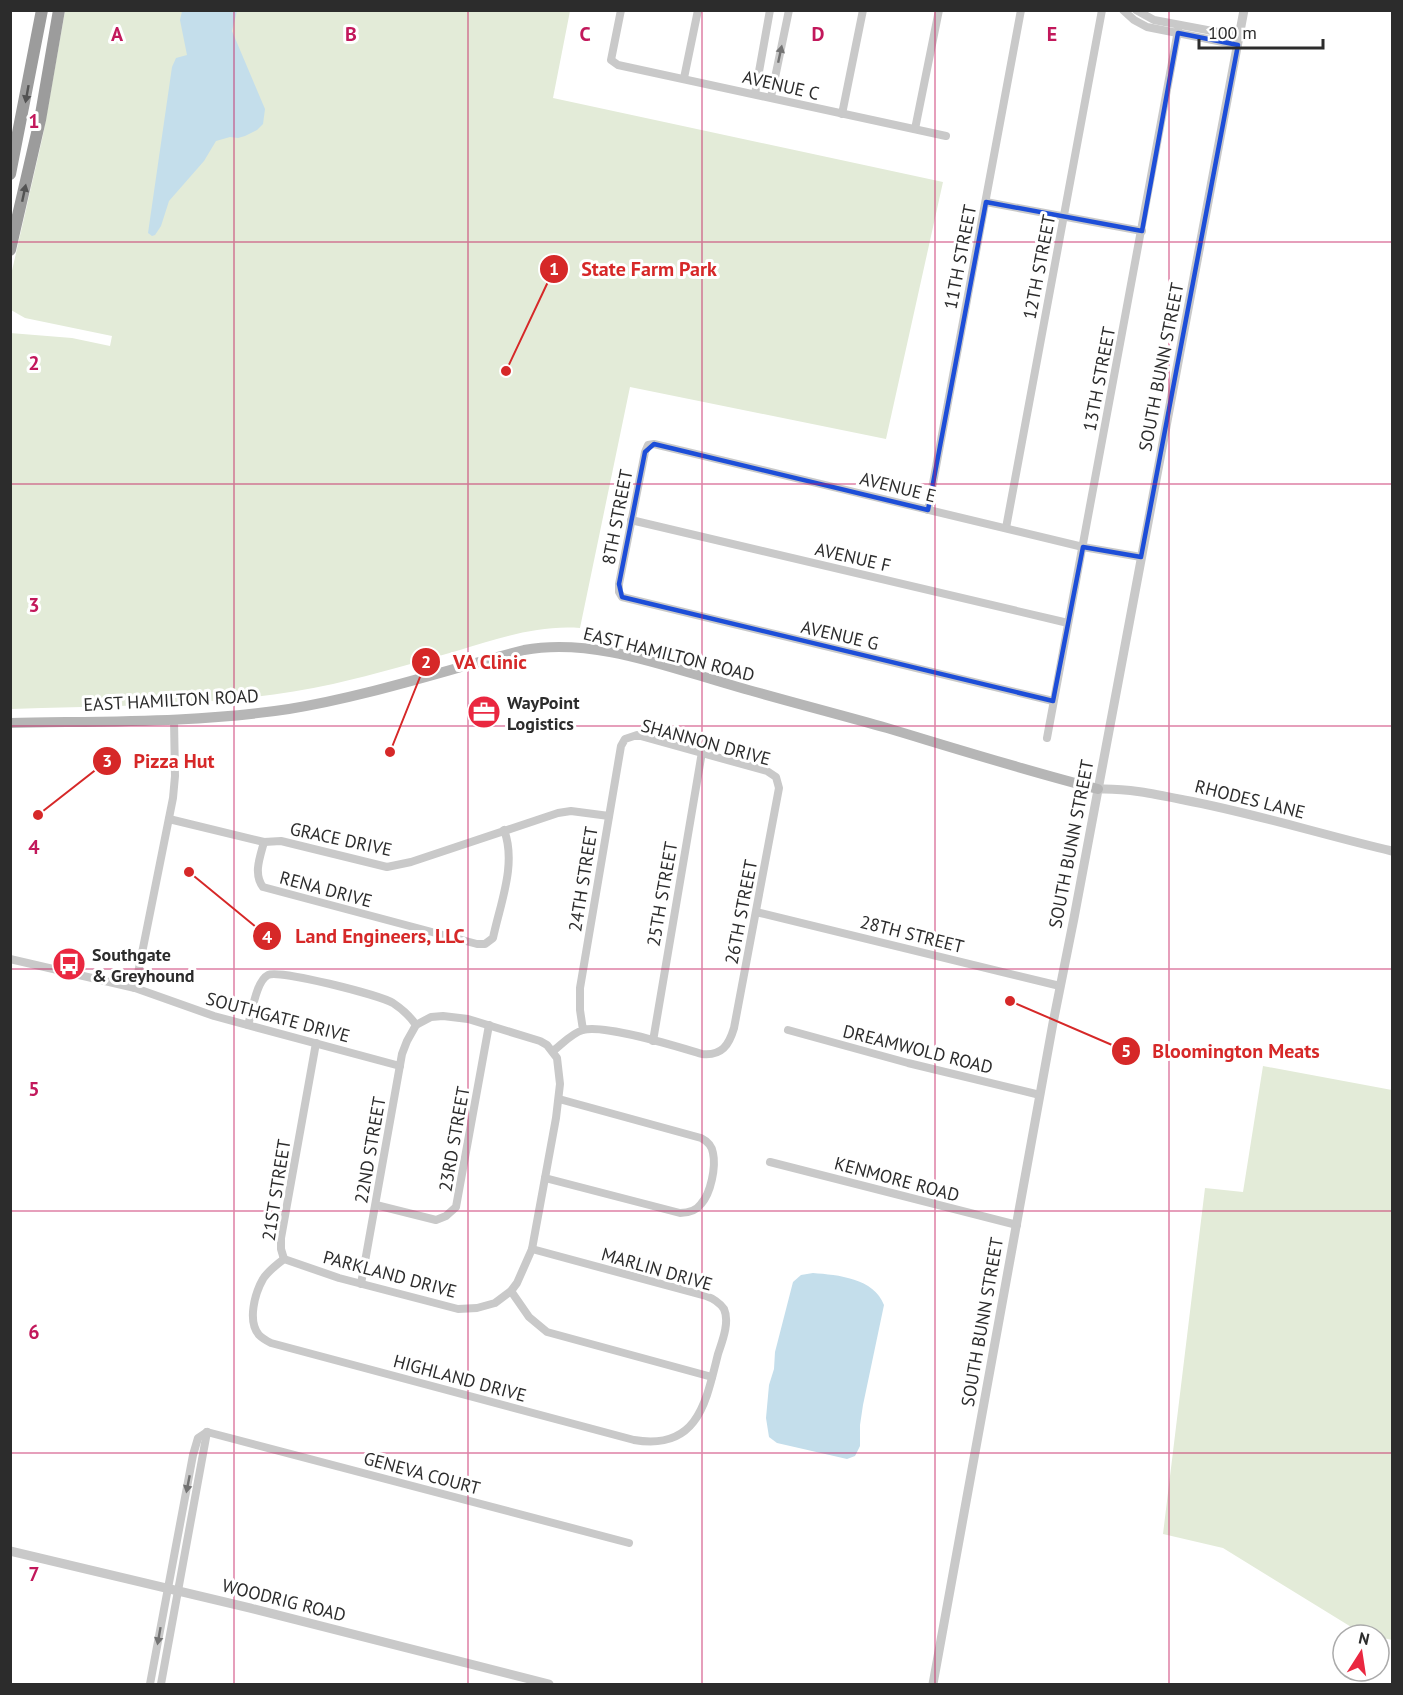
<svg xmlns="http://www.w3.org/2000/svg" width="1403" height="1695" font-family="'PT Sans',sans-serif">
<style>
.green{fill:#e3ebd8}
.water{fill:#c4deeb}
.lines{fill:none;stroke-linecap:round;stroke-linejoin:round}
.minor{stroke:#c9c9c9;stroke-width:8}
.tertiary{stroke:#c9c9c9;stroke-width:9}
.secondary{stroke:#b6b6b6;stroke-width:10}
.trunk{stroke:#9c9c9c;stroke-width:12}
.oneway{fill:#737373}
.oneway2{fill:#535353}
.marked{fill:none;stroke:#1d4ed8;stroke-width:4.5;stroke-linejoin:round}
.grid{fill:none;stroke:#c2185b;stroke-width:1.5;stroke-opacity:0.55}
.labels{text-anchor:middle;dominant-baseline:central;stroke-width:6;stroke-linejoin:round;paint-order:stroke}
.street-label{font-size:18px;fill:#2c2c2c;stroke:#fff}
.poi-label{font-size:18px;font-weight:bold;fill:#2c2c2c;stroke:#fff;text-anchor:start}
.grid-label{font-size:20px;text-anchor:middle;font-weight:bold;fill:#c2185b;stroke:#fff;stroke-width:6;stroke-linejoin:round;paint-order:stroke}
.leader{fill:none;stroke:#d62828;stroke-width:2}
.callout-dot{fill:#d62828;stroke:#fff;stroke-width:2}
.mark-label{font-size:18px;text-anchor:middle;font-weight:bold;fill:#fff}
.callout-label{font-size:20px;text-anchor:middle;font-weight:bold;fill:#d62828;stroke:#fff;stroke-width:6;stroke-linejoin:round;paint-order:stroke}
</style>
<rect width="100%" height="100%" fill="#fff"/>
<g class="green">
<path d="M65,11H570L553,98L943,182L886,439L630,387L580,628C537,625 501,638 460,650C418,662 376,674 333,684C227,707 118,705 11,709L10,333L72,338L110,346L112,336L25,318L11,310V275L43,135Z"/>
<path d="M1263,1066L1392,1090V1640L1379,1637V1635L1361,1633L1223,1548L1163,1534L1205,1188L1243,1192Z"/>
</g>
<g class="water">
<path d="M182,11H237L232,31L265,109L263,124L257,130L245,136L238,138L230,137L216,141L204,161L169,201L161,226L155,235L152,236L148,233L172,67L176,58L187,55L180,20Z"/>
<path d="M813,1273C838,1275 874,1278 884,1305L863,1405L860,1425V1446L855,1456L847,1459L777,1443L769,1437L766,1418L769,1385L774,1369L775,1352L793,1282L801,1275Z"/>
</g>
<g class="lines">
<g class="minor">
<path d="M621,10L611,60L618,65L946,136"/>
<path d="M1123,10L1134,20L1147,27L1238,45"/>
<path d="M1136,10L1154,20L1239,36"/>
<path d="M684,78L698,10"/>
<path d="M755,94L770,10"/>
<path d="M771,97L789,10"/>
<path d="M842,114L863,10"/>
<path d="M915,129L939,10"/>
<path d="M986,202L1142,231"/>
<path d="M928,510L1021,10"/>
<path d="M631,520L1068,623"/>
<path d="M1006,528L1102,10"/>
<path d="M1053,701L622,597L619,592V584L645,452L648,445L654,444L1083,547L1141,557"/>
<path d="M1047,738L1179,25"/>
<path d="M169,819L264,842L281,841L387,867L411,862L558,813L571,811L609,816"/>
<path d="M264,842C260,857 253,874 263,887L477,944H485L493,938C500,904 517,864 504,830"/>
<path d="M756,912L1060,986"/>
<path d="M10,959L135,988L214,1016L400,1066"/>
<path d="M135,988L173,798L175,776L174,720"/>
<path d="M248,1025C252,1013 256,981 268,975C279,969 379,995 393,1003C402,1009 410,1016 416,1025"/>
<path d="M788,1030L908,1063L1040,1095"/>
<path d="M653,1041L702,752"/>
<path d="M553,1051C562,1044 572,1033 583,1030C605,1024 678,1047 702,1054C722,1056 729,1045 734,1028L779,788L776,777L767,771L637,735L625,739L621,746L580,988V1010L583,1030"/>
<path d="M770,1162L1017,1225"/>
<path d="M545,1178L680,1213C688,1213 696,1211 701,1204C711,1193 716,1167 713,1153C712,1146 707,1141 701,1138L559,1099"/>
<path d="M376,1205L436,1220L446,1216L456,1207L489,1025"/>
<path d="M284,1259L339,1278L458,1309L477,1308L495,1303L511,1291L517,1283L532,1249L556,1118L560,1084L557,1058L547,1045L540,1041L468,1019L443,1016L431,1017L416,1025L407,1041L402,1054L361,1284"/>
<path d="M284,1259C276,1265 268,1271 263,1279C255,1293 247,1321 259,1335C262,1338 267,1341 271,1343L634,1440C698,1451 706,1402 718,1354C722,1342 730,1322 724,1309C720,1303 712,1298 706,1296L532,1249"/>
<path d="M284,1259L281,1249V1238L316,1043"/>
<path d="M511,1291L529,1317L547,1332L712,1377"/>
<path d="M207,1432L629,1543"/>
<path d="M150,1684L193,1455L198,1438L207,1432"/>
<path d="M161,1684L207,1432"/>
</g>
<g class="tertiary">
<path d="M1098,789C1127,788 1155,794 1184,800C1254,813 1323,835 1392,851"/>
<path d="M10,1551L250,1608L549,1684"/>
<path d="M933,1684L1053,1023L1074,918L1244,10"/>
</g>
<path class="secondary" d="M10,723C103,721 197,723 289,709C369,696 445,670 524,650C594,637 670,668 738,687C787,701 837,714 887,728C957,749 1027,771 1098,789"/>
<g class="trunk">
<path d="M10,174L42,10"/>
<path d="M10,250L40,120L59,10"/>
</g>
</g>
<defs><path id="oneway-solid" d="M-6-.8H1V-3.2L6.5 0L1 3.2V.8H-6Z" transform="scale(1.5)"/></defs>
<g class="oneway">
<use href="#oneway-solid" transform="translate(780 54) rotate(-78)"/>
<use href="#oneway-solid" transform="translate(188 1484) rotate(101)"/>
<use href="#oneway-solid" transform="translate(159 1636) rotate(100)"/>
</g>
<g class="oneway2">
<use href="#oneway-solid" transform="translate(27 94) rotate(100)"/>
<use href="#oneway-solid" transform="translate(24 193) rotate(-78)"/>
</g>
<path class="marked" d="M1178,33L1238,45L1141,557L1083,547L1053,701L622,597L619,584L645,452L654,444L928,510L986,202L1142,231Z"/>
<path class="grid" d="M234,10V1684M468,10V1684M702,10V1684M935,10V1684M1169,10V1684M10,242H1392M10,484H1392M10,726H1392M10,969H1392M10,1211H1392M10,1453H1392"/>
<defs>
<symbol id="office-disc" viewBox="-11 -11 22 22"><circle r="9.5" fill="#ea2740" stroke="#fff"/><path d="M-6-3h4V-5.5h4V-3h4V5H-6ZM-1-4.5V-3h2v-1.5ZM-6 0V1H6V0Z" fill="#fff"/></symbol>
<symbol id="bus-disc" viewBox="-11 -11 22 22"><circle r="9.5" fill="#ea2740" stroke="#fff"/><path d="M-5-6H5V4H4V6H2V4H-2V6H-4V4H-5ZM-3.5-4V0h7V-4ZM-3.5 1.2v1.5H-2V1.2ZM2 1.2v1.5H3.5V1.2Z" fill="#fff"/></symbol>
</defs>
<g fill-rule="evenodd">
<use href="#office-disc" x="465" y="693" width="38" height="38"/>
<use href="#bus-disc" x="50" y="945" width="38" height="38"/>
</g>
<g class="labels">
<g class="street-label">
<text transform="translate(781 85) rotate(13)">AVENUE C</text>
<text transform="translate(960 257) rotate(-79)">11TH STREET</text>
<text transform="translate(1039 267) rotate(-79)">12TH STREET</text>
<text transform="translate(1161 367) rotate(-79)">SOUTH BUNN STREET</text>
<text transform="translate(1099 379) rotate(-79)">13TH STREET</text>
<text transform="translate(898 487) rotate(14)">AVENUE E</text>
<text transform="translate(617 517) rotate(-79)">8TH STREET</text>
<text transform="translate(853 557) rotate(13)">AVENUE F</text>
<text transform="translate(840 635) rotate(13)">AVENUE G</text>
<text transform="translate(669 654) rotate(14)">EAST HAMILTON ROAD</text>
<text transform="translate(171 700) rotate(-3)">EAST HAMILTON ROAD</text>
<text transform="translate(706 742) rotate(15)">SHANNON DRIVE</text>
<text transform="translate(1250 799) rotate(14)">RHODES LANE</text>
<text transform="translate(341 839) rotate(12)">GRACE DRIVE</text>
<text transform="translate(1071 844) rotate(-79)">SOUTH BUNN STREET</text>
<text transform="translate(583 879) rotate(-81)">24TH STREET</text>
<text transform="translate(326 889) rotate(15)">RENA DRIVE</text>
<text transform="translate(662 894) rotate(-80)">25TH STREET</text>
<text transform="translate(741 912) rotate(-79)">26TH STREET</text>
<text transform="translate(912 934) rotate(14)">28TH STREET</text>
<text transform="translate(278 1017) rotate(15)">SOUTHGATE DRIVE</text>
<text transform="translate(918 1049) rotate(14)">DREAMWOLD ROAD</text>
<text transform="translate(454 1139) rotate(-80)">23RD STREET</text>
<text transform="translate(370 1150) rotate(-80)">22ND STREET</text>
<text transform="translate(897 1179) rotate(15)">KENMORE ROAD</text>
<text transform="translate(276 1190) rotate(-81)">21ST STREET</text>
<text transform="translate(657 1269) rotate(16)">MARLIN DRIVE</text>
<text transform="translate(390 1274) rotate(15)">PARKLAND DRIVE</text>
<text transform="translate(982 1322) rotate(-80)">SOUTH BUNN STREET</text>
<text transform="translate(460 1378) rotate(15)">HIGHLAND DRIVE</text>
<text transform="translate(422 1473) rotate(15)">GENEVA COURT</text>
<text transform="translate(284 1600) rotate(14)">WOODRIG ROAD</text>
</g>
<g class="poi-label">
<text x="507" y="702">WayPoint<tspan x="507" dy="21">Logistics</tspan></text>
<text x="92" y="954">Southgate<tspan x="92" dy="21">&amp; Greyhound</tspan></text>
</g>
</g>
<g class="grid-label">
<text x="117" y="41">A</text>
<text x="351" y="41">B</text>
<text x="585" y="41">C</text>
<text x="818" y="41">D</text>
<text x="1052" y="41">E</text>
<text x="34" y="128">1</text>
<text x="34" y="370">2</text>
<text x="34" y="612">3</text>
<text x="34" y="854">4</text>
<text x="34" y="1096">5</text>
<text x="34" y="1339">6</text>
<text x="34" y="1581">7</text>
</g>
<path class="leader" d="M506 371L554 269M390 752L426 662M38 815L107 761M189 872L267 936M1010 1001L1126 1051"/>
<g class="callout-dot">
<circle cx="506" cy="371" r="6"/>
<circle cx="390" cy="752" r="6"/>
<circle cx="38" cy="815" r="6"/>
<circle cx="189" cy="872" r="6"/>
<circle cx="1010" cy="1001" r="6"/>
<circle cx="554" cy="269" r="15"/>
<circle cx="426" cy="662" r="15"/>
<circle cx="107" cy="761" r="15"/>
<circle cx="267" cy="936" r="15"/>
<circle cx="1126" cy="1051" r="15"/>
</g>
<g class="mark-label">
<text x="554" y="275">1</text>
<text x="426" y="668">2</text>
<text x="107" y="767">3</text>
<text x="267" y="943">4</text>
<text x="1126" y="1057">5</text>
</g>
<g class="callout-label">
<text x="649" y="276">State Farm Park</text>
<text x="490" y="669">VA Clinic</text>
<text x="174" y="768">Pizza Hut</text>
<text x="380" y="943">Land Engineers, LLC</text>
<text x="1236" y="1058">Bloomington Meats</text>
</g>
<rect width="1403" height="1695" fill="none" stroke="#2c2c2c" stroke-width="24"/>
<g transform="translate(1361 1653) rotate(12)"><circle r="28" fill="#ffffff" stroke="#ababab" stroke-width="1.5"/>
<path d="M0-4.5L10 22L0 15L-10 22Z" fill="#ea2740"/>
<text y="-9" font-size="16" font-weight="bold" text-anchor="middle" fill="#2c2c2c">N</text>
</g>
<path d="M1199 39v9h124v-9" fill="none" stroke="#2c2c2c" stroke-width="3"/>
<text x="1208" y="39" font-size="18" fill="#2c2c2c" stroke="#ffffff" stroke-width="4.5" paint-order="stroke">100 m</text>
</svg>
